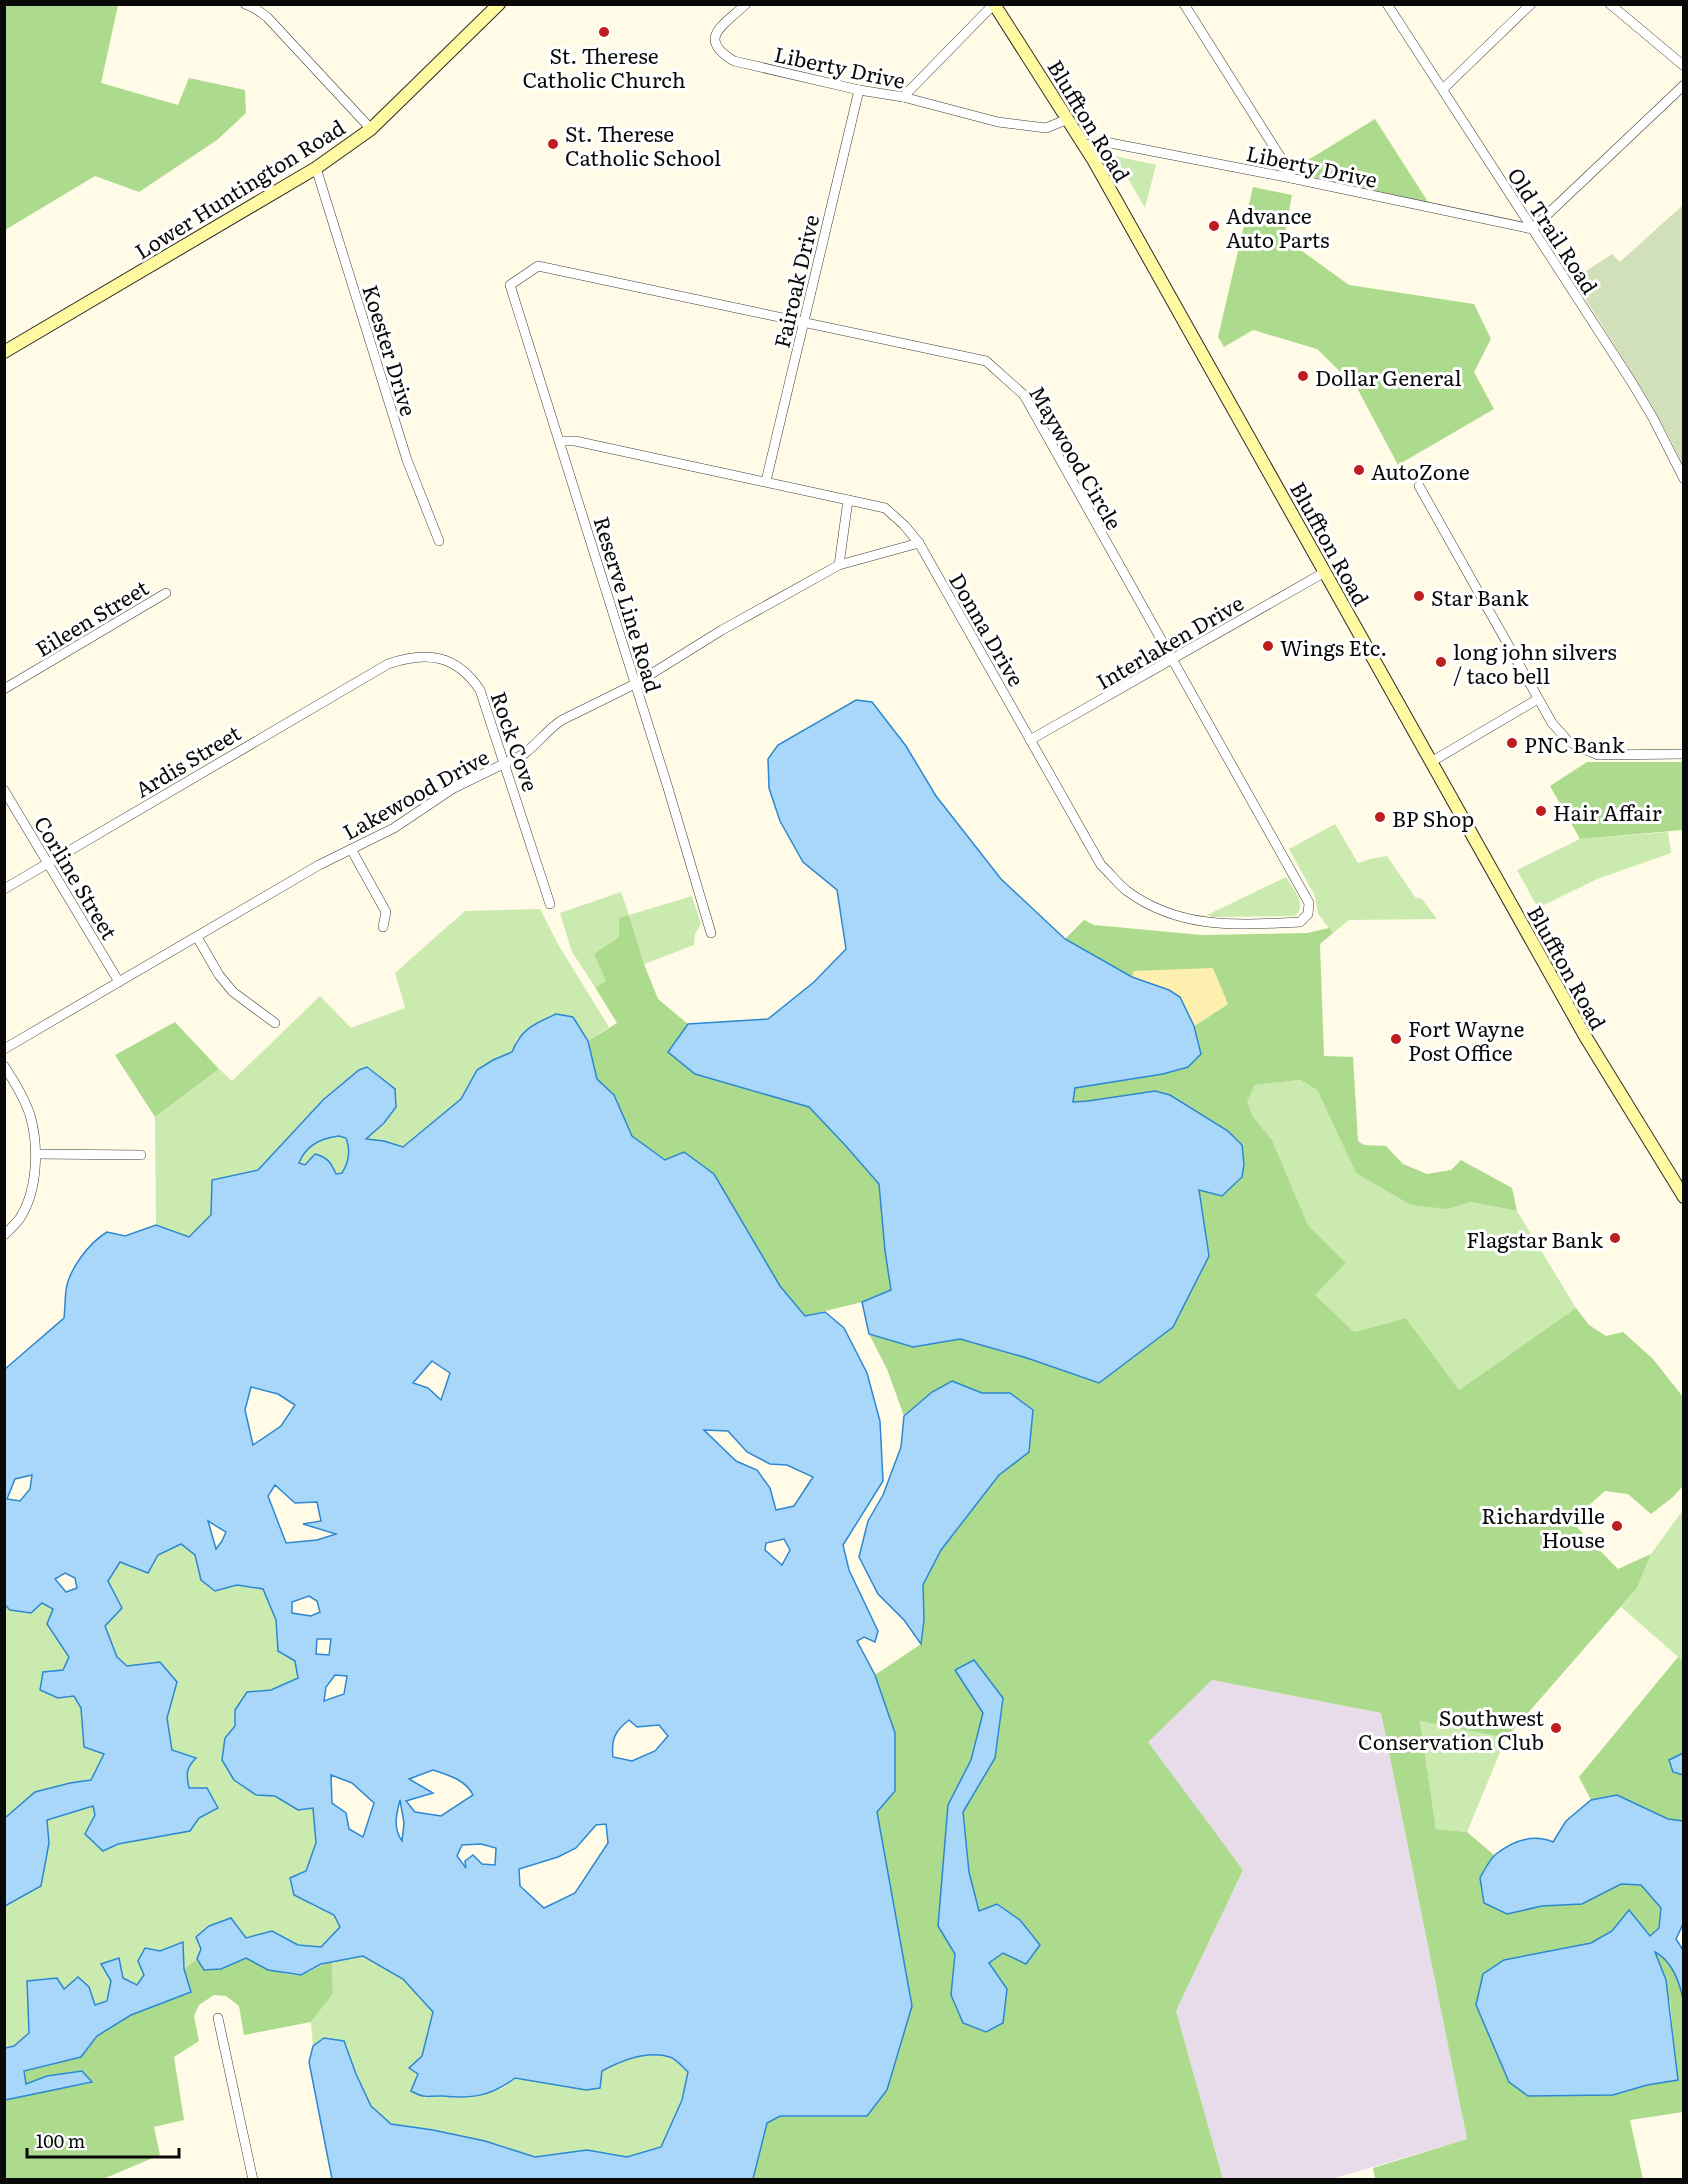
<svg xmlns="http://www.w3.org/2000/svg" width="1688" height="2184" font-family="Literata,serif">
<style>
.industrial{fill:#e9dcea}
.green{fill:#cbeaaf}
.forest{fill:#addb8d;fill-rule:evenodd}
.sand{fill:#fdf0af}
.cemetery{fill:#d1e0b8}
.water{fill:#a8d7f9;stroke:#2c88d3;stroke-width:1.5;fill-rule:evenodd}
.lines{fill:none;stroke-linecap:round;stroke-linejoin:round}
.minor-casing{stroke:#3c3c3c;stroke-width:10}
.secondary-casing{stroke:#2b2b2b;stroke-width:14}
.minor{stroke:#fff;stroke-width:9}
.secondary{stroke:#fff9a1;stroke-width:12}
.poi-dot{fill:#be1d1d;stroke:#fff;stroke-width:2}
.labels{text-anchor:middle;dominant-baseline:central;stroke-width:6;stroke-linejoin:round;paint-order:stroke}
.poi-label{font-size:21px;fill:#090909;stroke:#fff;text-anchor:start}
.street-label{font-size:21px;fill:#090909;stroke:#fff}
</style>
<rect width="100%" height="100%" fill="#fffbe6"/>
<path class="industrial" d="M1212,1680L1381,1713L1467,2139L1332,2179H1223L1176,2011L1243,1870L1147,1742Z"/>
<g class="green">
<path d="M1115,156L1156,165L1145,208Z"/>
<path d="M1335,824L1358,863L1370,859L1387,856L1415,897L1422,899L1437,919L1349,920L1333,933L1318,914L1315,896L1289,849Z"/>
<path d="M1668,832L1671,853L1597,879L1538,908L1517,870L1580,839Z"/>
<path d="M1286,877C1293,889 1308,904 1295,916L1212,917L1207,915Z"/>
<path d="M621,892L629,915L692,896L701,924L695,934L694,945L644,964L629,915L619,937L606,981L595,987L572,952L560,913Z"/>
<path d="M540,909L559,946L609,1027L588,1041L573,1017L517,1038L512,1052L493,1060L477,1070L461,1099L402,1147L384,1141L366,1139L384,1123L396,1107L395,1089L368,1067L323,1100L258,1170L212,1180L211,1215L189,1237L156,1225L155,1117L219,1069L232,1081L320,996L351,1028L405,1008L395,973L465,911Z"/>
<path d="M1300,1080L1317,1090L1356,1173L1448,1209L1471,1202L1517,1211L1576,1308L1459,1390L1406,1318L1354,1332L1314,1295L1346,1263L1308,1225L1272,1140L1252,1115L1246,1101L1255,1085Z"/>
<path d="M339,1136L346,1138C351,1151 349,1162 342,1173L336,1174L333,1165H305L299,1163C307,1145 321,1139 339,1136Z"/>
<path d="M1683,1510V1661L1621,1607L1637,1588L1651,1554Z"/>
<path d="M181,1544L195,1555L201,1580L215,1591L237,1585L263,1589L276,1620L278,1651L295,1661L298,1678L271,1690L246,1693L235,1710V1726L225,1738L256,1795L275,1796L298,1810L313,1808L316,1843L306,1871L290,1878L313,1906L334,1915L340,1927L321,1947L298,1945L272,1931L246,1938L230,1918L209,1926L197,1959L184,1969L183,1942L160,1951L137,1986L101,1965L111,1981L107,2001L95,2005L89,1987L73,1983L28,2013L29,2033L13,2046L5,2048V1906L41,1886L49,1843L47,1820L93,1806L103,1851L118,1844L189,1831L199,1818L186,1777L187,1767L196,1759L172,1751L167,1718L176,1681L160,1662L127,1666L117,1657L105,1625L108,1581L120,1561L158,1555Z"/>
<path d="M42,1603L53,1610L47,1624L69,1657L64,1670L58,1698L74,1696L81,1708L84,1747L104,1754L91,1780L70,1783L35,1792L6,1817L4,1816V1605L10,1610Z"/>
<path d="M1420,1721L1506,1738L1467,1832L1436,1829Z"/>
<path d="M363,1956L403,1979L433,2012L418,2074L424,2098L440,2096L459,2098L503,2088L515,2078L586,2090L600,2088L601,2071C622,2061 646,2050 670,2057C676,2059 683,2067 688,2072L682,2100L661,2147L627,2157L587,2150L535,2157L485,2141L433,2130L391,2124L371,2106L356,2074L344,2041L324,2039L313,2046L311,2022L333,1994L332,1962Z"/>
</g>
<g class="forest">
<path d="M4,5H118L101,83L178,105L189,78L245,90L246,113L217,140L139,192L95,176L5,230Z"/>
<path d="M1375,119L1428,202L1309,176L1300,165Z"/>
<path d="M1253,187L1292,195L1284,238L1349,285L1474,304L1491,339L1474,372L1494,409L1398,465L1357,388L1317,349L1253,330L1224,347L1218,337Z"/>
<path d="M1587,762H1683V830L1580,839L1550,786Z"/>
<path d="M629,915L644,964L658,999L688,1024L669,1053L695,1074L809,1107L845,1145L879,1184L885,1251L891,1290L862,1302L805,1316L780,1286L665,1160L632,1136L614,1095L597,1079L588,1041L617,1023L595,987L606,981L594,954L619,937V918Z"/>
<path d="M1084,920L1094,925L1202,935L1307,933L1329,928L1333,933L1320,944L1324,1056L1353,1057L1358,1141L1364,1145L1386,1146L1403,1164L1427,1174L1451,1170L1461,1160L1512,1188L1517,1211L1471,1202L1448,1209L1411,1205L1356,1173L1317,1090L1300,1080L1255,1085L1247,1101L1252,1115L1272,1140L1308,1225L1346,1263L1315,1295L1354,1332L1406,1318L1459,1390L1576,1308L1589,1325L1606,1336L1623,1332L1653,1359L1683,1397V1486L1673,1497L1651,1514L1628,1494L1605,1491L1571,1521L1618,1569L1651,1554L1637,1588L1506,1738L1420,1721L1436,1829L1467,1832L1494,1855L1480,1878L1507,1914L1542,1906L1582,1904L1621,1884L1641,1885L1661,1908L1659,1928L1650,1936L1628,1911L1612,1931L1591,1943L1551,1950L1476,2005L1509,2082L1529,2096L1568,2094L1678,2080L1670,2002L1655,1951L1666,1960L1679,1979L1683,1999V2112L1630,2120L1643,2179H1375L1373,2168L1467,2139L1381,1713L1212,1680L1148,1742L1243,1870L1176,2011L1223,2179L753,2180L767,2123L780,2116H867L912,2006L877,1812L895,1791V1733L875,1675L921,1644L924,1620L923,1585L941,1550L999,1475L1029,1452L1010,1393H982L952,1381L932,1392L904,1416L887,1369L869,1334L913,1347L960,1339L1027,1358L1209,1256L1199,1190L1242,1145L1228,1131L1170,1095L1073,1102L1074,1088L1163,1074L1188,1067L1201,1054L1194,1026L1228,1004L1134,971L1132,977L1065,939ZM955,1670L1003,1698L995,1758L963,1812L969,1872L979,1912L1002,1953L989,1963L1007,1989L951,1995L955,1954L938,1926L948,1805L971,1760L983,1713Z"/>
<path d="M175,1022L219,1069L155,1117L115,1055Z"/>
<path d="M1678,1657L1683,1661V1753L1669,1760L1673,1771L1683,1775V1821L1668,1819L1617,1795L1591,1800L1579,1777Z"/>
<path d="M246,1958C259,1965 287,1977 301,1975C310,1973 320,1964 332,1962L333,1994L311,2022L244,2035L239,2006L226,1996L214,1995L199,2005L194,2016L199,2041L174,2057L184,2120L154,2127L160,2155L103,2179H5L4,2100L91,2083L82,2071L47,2076L26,2084L24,2071L81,2057L97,2036L131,2015L191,1992L184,1969L197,1959L204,1970L221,1969Z"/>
</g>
<path class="sand" d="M1213,968L1228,1004L1194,1026L1180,997L1169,990L1132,977L1134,971Z"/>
<path class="cemetery" d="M1683,205V466C1654,400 1610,342 1574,279L1612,254L1620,262Z"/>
<g class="water">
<path d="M856,700L872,702L906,746L936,796L1001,879L1065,939L1132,977L1169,990L1180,997L1194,1026L1201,1054L1188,1067L1163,1074L1075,1088L1073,1102L1088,1101L1155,1091L1170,1095L1228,1131L1242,1145L1244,1164L1242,1177L1222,1196L1199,1190L1209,1256L1173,1327L1099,1383L1027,1358L960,1339L913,1347L869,1334L862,1302L891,1290L885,1251L879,1184L845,1145L809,1107L695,1074L668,1052L688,1024L768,1019L814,982L846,949L837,890L803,862L780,821L769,788L768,759L778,745Z"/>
<path d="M556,1014L573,1017L588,1041L597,1079L614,1095L632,1136L665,1160L684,1152L714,1174L780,1286L805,1316L825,1312L844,1328L867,1373L880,1421L883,1481L843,1545L849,1570L878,1631L875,1642L864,1637L857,1641L875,1675L895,1733V1791L877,1812L912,2006L887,2090L867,2116H780L767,2123L753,2179H332L309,2062L313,2046L324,2038L344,2041L356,2074L371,2106L391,2124L433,2130L485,2141L535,2157L587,2150L627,2157L661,2147L682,2100L688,2072C683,2067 676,2059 670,2057C647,2050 622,2060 602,2071L600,2088L586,2090L515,2078C491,2096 472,2099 443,2096C426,2095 428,2100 411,2091L418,2074L409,2068L422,2056L433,2012L403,1979L363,1956L321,1964L301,1975L268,1970L246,1958L221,1969L204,1970L197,1959L201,1949L196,1937L209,1926L231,1918L246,1938L272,1931L298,1945L321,1947L340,1927L334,1915L294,1895L290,1878L306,1871L316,1843L313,1808L298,1810L275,1796L256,1795L234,1780L222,1760L225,1738L235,1726V1710L247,1692L271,1690L298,1678L295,1661L278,1651L276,1620L263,1589L237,1585L215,1591L201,1580L195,1555L181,1544L158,1555L148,1573L120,1562L108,1581L122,1608L105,1626L117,1657L127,1666L160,1662L177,1682L167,1718L172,1750L196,1758C186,1768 186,1774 189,1788H207L218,1808L199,1818L190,1831L118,1844L103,1851L85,1834L95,1815L93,1806L47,1820L49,1843L41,1886L5,1906V1816L6,1817L35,1792L70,1783L91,1780L104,1754L84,1747L81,1708L74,1696L58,1698L40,1690L43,1672L63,1670L69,1657L47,1624L53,1609L42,1603L31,1613L10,1610L5,1605V1369L64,1318C65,1309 65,1299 66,1290C69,1269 89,1243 107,1232L125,1236L156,1225L189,1237L211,1215L212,1180L258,1170L323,1100L359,1070L367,1067L395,1089L396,1107L384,1123L366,1139L384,1141L403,1147L461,1099L477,1070L493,1060L512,1052C521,1029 534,1024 556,1014ZM339,1136L346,1138C351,1151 349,1162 342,1173L336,1174C331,1162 327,1157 315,1154L305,1165L299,1163C306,1145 321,1138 339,1136ZM432,1361L450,1373L441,1400L428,1388L413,1383ZM251,1387L278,1394L295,1405L281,1426L253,1445L245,1410ZM704,1430L728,1431L747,1452L770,1464L787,1465L813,1477L794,1506L776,1510L770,1488L757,1470L736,1461ZM32,1475L30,1489L20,1501L7,1499L15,1479ZM275,1485L295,1503L317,1502L321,1521L303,1524L336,1534L317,1540L286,1543L268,1496ZM208,1521L226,1532L222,1541L216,1549ZM784,1539L790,1550L782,1565L765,1550L766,1543ZM65,1573L75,1578L77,1588L66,1592L55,1579ZM309,1596L317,1601L320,1612L311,1616L292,1613V1602ZM317,1639H331L329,1655L316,1654ZM335,1675L347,1676L344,1694L324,1701L326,1687ZM629,1720L637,1727L659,1725L668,1736L655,1751L632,1761L613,1757C611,1739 615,1731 629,1720ZM433,1770C448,1775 466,1780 473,1795L441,1816L415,1812L406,1801L433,1793L409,1779ZM331,1775L352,1783L374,1803L363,1837L349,1829L346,1813L332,1803ZM400,1800L404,1823L402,1841C393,1828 396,1815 400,1800ZM606,1824L608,1843L575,1893L544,1908L520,1886L519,1869L558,1857L576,1848L596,1825ZM481,1844L496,1848L495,1865L482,1864L473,1855L465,1861L466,1868L457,1856L462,1845Z"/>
<path d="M952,1381L982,1393H1010L1033,1410L1029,1452L999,1475L941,1550L923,1585L924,1620L921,1644L904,1620L878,1594L859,1557L868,1521L883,1495L901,1447L904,1416L932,1392Z"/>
<path d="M974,1660L1003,1698L995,1758L963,1812L969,1872L979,1911L997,1904L1020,1920L1040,1945L1026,1964L1003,1953L989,1963L1007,1989L1003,2023L986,2032L963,2023L951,1995L955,1954L938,1926L948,1805L971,1760L983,1713L955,1670Z"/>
<path d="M1683,1753V1775L1673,1772L1669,1760Z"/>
<path d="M1617,1795L1668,1819L1683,1821V1924L1676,1939L1683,1950V1999C1679,1980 1672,1961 1655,1952L1666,1980L1678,2080L1647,2085L1613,2095L1528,2096L1509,2082L1476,2005L1483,1974L1504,1960L1591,1943L1612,1931L1629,1910L1650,1936L1659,1928L1661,1908L1641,1885L1621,1884L1582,1904L1542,1906L1507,1914L1484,1903L1480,1878C1484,1871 1489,1860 1496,1854C1513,1841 1532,1833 1553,1842L1566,1821L1591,1800Z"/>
<path d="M183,1942L184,1969L191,1992L131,2015L97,2036L81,2057L24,2071L26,2084L47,2076L82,2071L92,2082L5,2100V2048L14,2046L29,2033L27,1981L57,1978L64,1989L78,1977L89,1987L95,2005L107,2001L111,1981L101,1964L119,1958L123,1978L137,1985L144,1975L138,1961L145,1948L160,1951Z"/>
</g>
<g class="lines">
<defs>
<g id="minor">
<path d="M245,4L256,9L267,17L371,129"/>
<path d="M746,4C723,26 696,38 734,61L859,90L903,97L998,122L1046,128L1068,119"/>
<path d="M1184,4L1284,163L1291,178"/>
<path d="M1387,4L1631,381L1653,418L1684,479"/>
<path d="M1610,4L1684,66"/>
<path d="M1443,89L1531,4"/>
<path d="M903,97L994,4"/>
<path d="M1085,145L1105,142L1291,178L1532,229L1684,85"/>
<path d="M316,168L407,460L439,541"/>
<path d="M561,441H575L885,508L904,525L919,543L1101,865C1110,873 1118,884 1127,891C1180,930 1238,925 1300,922L1308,914L1309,903L1024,395L986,361L538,266L510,285L668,788L711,933"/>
<path d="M766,481L859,90"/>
<path d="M1419,486L1552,723L1569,742L1598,755L1684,754"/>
<path d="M839,565L848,500"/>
<path d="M4,689L166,593"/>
<path d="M1030,740L1325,572"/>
<path d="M1431,762L1538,699"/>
<path d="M4,790L119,982"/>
<path d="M351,849L386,912L383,927"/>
<path d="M4,889L388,664C426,651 456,654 480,690L550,904"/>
<path d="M197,937L219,975L233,992L275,1023"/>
<path d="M4,1049L319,865L394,828L452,789L524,754C538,743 548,729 562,720L635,684L722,630L839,565L919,543"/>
<path d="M4,1066C14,1081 24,1097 30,1115C39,1146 38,1190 20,1218C16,1224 9,1230 4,1235"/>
<path d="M36,1154L141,1155"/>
<path d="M218,2018L253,2180"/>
</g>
<g id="secondary">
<path d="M994,4L1094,161L1585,1036L1684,1197"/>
<path d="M4,352L316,168L371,129L499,4"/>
</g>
</defs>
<use href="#minor" class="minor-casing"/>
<use href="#secondary" class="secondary-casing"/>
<use href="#minor" class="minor"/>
<use href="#secondary" class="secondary"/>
</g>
<g class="poi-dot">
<circle cx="604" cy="32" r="6"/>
<circle cx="553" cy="144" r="6"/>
<circle cx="1214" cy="226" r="6"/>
<circle cx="1303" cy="376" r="6"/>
<circle cx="1359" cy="470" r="6"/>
<circle cx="1419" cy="596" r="6"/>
<circle cx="1268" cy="646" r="6"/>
<circle cx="1441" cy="662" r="6"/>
<circle cx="1512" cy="743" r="6"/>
<circle cx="1541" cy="811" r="6"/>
<circle cx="1380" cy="817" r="6"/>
<circle cx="1396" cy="1039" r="6"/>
<circle cx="1615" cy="1238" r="6"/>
<circle cx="1617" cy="1526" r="6"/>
<circle cx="1556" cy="1728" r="6"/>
</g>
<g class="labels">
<g class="poi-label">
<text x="604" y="54" text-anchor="middle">St. Therese<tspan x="604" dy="24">Catholic Church</tspan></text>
<text x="565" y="132">St. Therese<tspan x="565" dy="24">Catholic School</tspan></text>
<text x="1226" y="214">Advance<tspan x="1226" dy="24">Auto Parts</tspan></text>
<text x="1315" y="376">Dollar General</text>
<text x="1371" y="470">AutoZone</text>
<text x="1431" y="596">Star Bank</text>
<text x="1280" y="646">Wings Etc.</text>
<text x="1453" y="650">long john silvers<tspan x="1453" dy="24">/ taco bell</tspan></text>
<text x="1524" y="743">PNC Bank</text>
<text x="1553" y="811">Hair Affair</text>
<text x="1392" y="817">BP Shop</text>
<text x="1408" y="1027">Fort Wayne<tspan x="1408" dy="24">Post Office</tspan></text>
<text x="1603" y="1238" text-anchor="end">Flagstar Bank</text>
<text x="1605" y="1514" text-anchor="end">Richardville<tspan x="1605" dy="24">House</tspan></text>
<text x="1544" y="1716" text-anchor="end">Southwest<tspan x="1544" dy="24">Conservation Club</tspan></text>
</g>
<g class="street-label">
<text transform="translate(840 66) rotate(12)">Liberty Drive</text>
<text transform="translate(1090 120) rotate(59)">Bluffton Road</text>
<text transform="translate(1312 165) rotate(12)">Liberty Drive</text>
<text transform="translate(239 188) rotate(-32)">Lower Huntington Road</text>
<text transform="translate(1554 230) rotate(57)">Old Trail Road</text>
<text transform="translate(795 281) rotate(-77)">Fairoak Drive</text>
<text transform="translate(391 350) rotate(73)">Koester Drive</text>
<text transform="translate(1077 457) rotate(60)">Maywood Circle</text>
<text transform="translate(1331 543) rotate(61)">Bluffton Road</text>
<text transform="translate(629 604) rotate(73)">Reserve Line Road</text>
<text transform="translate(91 617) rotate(-31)">Eileen Street</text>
<text transform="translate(988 629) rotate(60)">Donna Drive</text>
<text transform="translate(1169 641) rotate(-30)">Interlaken Drive</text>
<text transform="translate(516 741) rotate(71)">Rock Cove</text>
<text transform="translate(187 760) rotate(-31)">Ardis Street</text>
<text transform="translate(415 793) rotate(-29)">Lakewood Drive</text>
<text transform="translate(77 877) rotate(59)">Corline Street</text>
<text transform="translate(1568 967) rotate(61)">Bluffton Road</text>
</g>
</g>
<rect width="1688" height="2184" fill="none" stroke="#090909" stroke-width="12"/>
<path d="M27 2148v9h152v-9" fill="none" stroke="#090909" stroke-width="3"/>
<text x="36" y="2148" font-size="18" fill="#090909" stroke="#ffffff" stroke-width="4.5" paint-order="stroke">100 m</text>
</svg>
